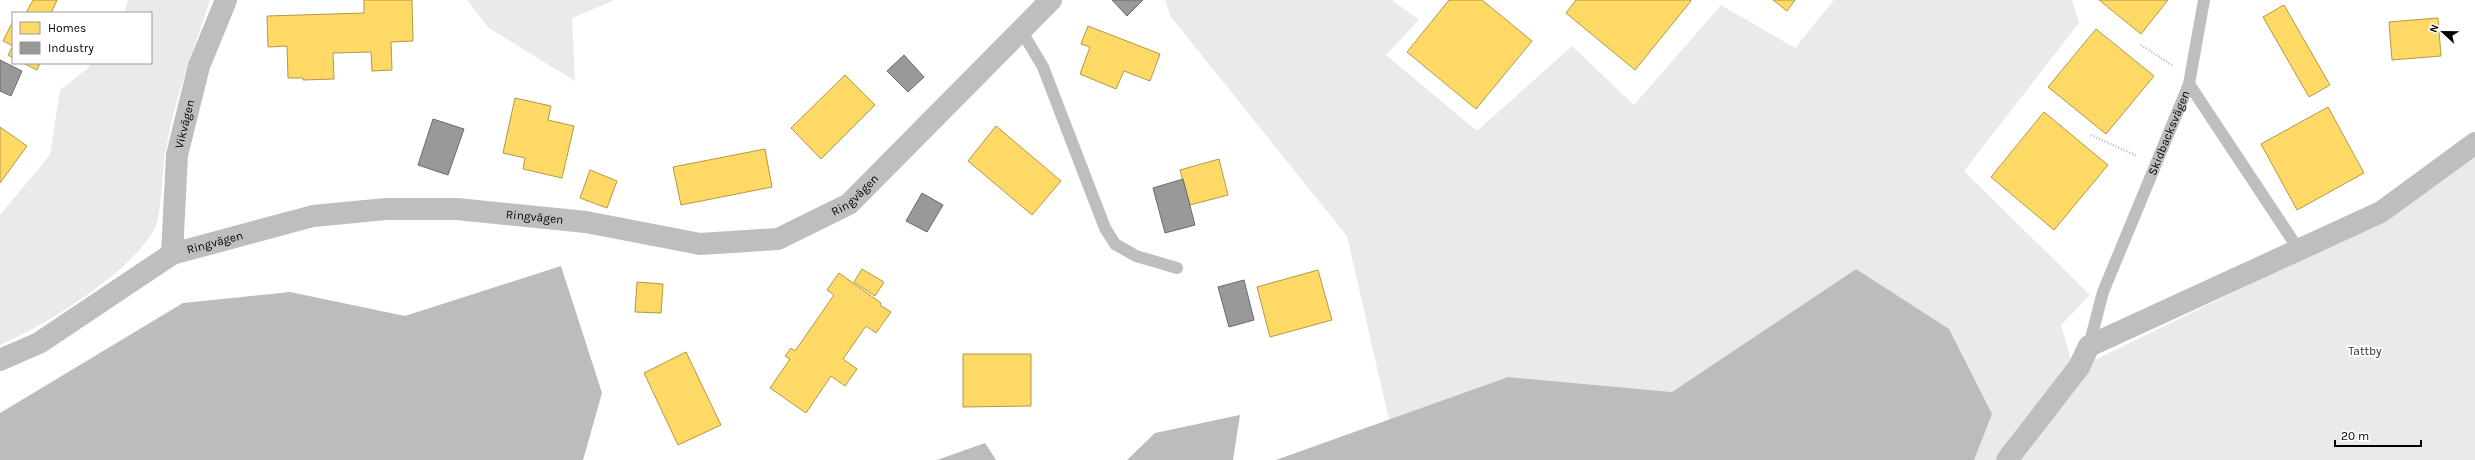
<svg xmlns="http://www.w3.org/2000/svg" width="2475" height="460" font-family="Karla,sans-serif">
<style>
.green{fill:#eaeaea}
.water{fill:#bcbcbc}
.homes{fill:#ffd966;stroke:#b29847}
.industry{fill:#999;stroke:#6b6b6b}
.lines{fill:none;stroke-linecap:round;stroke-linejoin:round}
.path{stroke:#b8b8b8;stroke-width:2.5;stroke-dasharray:1 2;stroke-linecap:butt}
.lane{stroke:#bebebe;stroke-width:12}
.street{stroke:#bebebe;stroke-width:22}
.labels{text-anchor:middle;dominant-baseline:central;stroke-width:4;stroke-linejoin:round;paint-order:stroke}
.street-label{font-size:12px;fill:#000;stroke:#fff}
.park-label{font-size:12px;fill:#2f2f2f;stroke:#fff}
</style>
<rect width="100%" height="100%" fill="#fff"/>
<g class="green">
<path d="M128,0H210C194,48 175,97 166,148C163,164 161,217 155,228C131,273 46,325 0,345V215L50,155L60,90L88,68L91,63H151V13H124Z"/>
<path d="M467,0H615L572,18L575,81L489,28Z"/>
<path d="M1165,0H1392L1419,20L1386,55L1477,131L1572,46L1634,105L1721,5L1795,48L1834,0H2072L2079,23L1964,171L2090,295L2061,325L2074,370L2314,253L2475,152V460H1875L1856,269L1672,392L1508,377L1389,420L1347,236L1171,17Z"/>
</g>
<g class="water">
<path d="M561,266L602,393L583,460H0V413L183,303L290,292L405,316Z"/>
<path d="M1856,269L1949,329L1992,414L1974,460H1276L1508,377L1672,392Z"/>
<path d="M1240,415L1233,460H1127L1155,433Z"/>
<path d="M985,443L996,460H937Z"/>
</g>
<g class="homes">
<path d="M33,0H57L51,13H26Z"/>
<path d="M364,0H412L413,41L391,42L392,70L372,71L371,52L333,53L334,79L303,80V78H288L287,46L268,47L267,16L364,13Z"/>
<path d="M1449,0H1482L1532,41L1476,109L1407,52Z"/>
<path d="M1576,0H1690L1691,1L1635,70L1566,13Z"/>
<path d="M1773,0H1795L1787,11Z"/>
<path d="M2099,0H2168L2141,34Z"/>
<path d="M2284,5L2330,85L2309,97L2263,17Z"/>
<path d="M2438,18L2441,56L2392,60L2389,22Z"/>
<path d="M13,21V58L8,55L13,46L3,41Z"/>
<path d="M1088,26L1160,54L1150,81L1124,71L1116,89L1080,74L1090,47L1081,44Z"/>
<path d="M2096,29L2154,76L2106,134L2048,87Z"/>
<path d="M23,63H40L37,70Z"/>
<path d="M845,75L875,105L821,159L791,128Z"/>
<path d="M515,98L551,106L548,120L574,126L562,178L523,169L525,158L503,153Z"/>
<path d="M2328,107L2364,173L2297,210L2261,144Z"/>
<path d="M2044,112L2108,165L2054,230L1991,177Z"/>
<path d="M996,126L1061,181L1032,215L968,161Z"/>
<path d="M0,127L27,146L0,183Z"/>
<path d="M765,149L772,187L681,205L673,167Z"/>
<path d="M1219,159L1228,195L1190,205L1180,170Z"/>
<path d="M590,170L617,181L607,208L580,198Z"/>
<path d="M862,269L884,282L875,296L854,282Z"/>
<path d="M1318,270L1332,320L1270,337L1257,287Z"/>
<path d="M839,273L881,303L880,305L891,312L876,333L866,326L843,359L857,369L845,386L831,376L806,413L770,388L790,359L785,356L791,348L795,351L834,295L827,290Z"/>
<path d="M637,282L663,284L661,313L635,312Z"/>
<path d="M686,352L721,425L678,445L644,373Z"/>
<path d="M963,354H1031V406L963,407Z"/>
</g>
<g class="industry">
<path d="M1112,0H1143L1127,16Z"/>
<path d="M904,55L924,77L908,92L887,71Z"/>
<path d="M0,60L22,71L11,96L0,91Z"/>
<path d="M433,119L464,129L448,175L418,165Z"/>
<path d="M1183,179L1195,225L1165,233L1153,188Z"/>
<path d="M922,193L943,205L927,232L906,221Z"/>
<path d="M1244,280L1254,320L1229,327L1218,287Z"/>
</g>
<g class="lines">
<g class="path">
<path d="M2141,45L2172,65"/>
<path d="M2091,135L2137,156"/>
</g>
<g class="lane">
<path d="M1021,30L1043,67L1105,228L1115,244L1136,256L1177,268"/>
<path d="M2189,84L2204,0"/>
<path id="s1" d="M2089,346L2103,292L2189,84L2299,250"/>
</g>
<g class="street">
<path id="s2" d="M172,254L177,155L199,66L226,0"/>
<path id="s3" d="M0,360L39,343L172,254L313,216L386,209H457L586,222L700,244L778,239L849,204L1051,0"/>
<path d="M2007,460L2079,367L2089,346L2381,212L2475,143"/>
</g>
</g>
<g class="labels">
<g class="street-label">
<text stroke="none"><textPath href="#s2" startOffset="131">Vikvägen</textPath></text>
<text stroke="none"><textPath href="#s1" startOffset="228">Skidbacksvägen</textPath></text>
<text stroke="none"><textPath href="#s3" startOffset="906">Ringvägen</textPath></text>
<text stroke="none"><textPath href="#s3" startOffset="571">Ringvägen</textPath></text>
<text stroke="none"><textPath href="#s3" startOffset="247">Ringvägen</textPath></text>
</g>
<g class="park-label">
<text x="2365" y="351">Tattby</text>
</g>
</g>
<rect x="12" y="12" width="140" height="52" fill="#ffffff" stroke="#999999"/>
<rect x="20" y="22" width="20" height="12" fill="#ffd966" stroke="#999999"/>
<text x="48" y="32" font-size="12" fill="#000000">Homes</text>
<rect x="20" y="42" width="20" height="12" fill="#999999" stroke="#999999"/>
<text x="48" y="52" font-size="12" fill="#000000">Industry</text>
<g transform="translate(2443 32) rotate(292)" stroke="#ffffff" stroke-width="3" paint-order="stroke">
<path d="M0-3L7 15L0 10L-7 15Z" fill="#000000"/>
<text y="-6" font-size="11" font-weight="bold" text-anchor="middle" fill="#000000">N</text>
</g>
<path d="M2335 440v6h86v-6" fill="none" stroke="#000000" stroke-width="2"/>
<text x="2341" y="440" font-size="12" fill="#000000" stroke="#ffffff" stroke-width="3" paint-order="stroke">20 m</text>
</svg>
